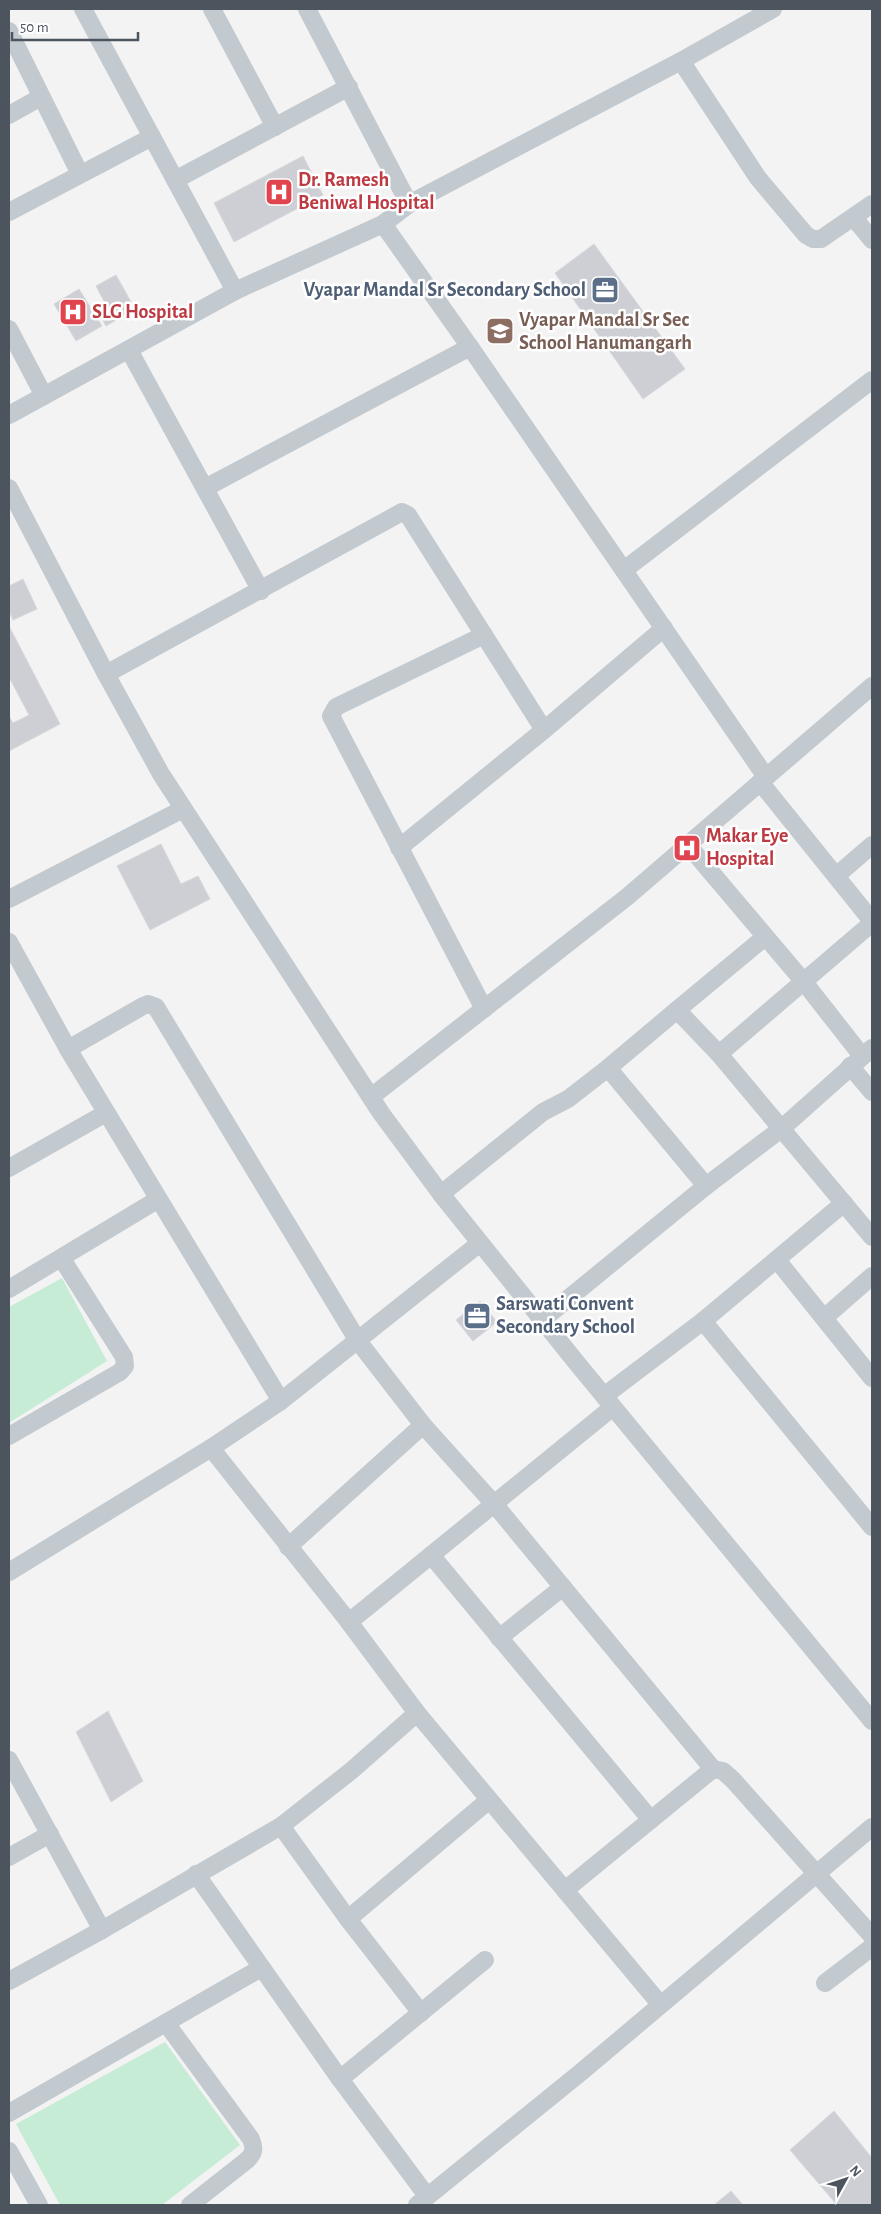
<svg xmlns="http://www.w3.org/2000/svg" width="881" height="2214" font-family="'Alegreya Sans',sans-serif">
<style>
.green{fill:#c7ecd6}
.building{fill:#cdcfd4;stroke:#d7d9dd}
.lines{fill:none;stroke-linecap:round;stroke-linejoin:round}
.minor{stroke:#c2c9cf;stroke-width:18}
.labels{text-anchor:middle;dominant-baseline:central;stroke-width:5;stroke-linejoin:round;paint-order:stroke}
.health-label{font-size:20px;font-weight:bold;fill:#be3a42;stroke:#fff;text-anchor:start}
.service-label{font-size:20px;font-weight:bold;fill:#4e5e75;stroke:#fff;text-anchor:end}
.education-label{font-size:20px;font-weight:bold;fill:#785e54;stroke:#fff;text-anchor:start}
</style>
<rect width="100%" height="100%" fill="#f4f3f3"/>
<g class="green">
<path d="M62,1278L107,1361L9,1423V1307Z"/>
<path d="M165,2042L240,2145L162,2205H60L16,2124Z"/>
</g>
<g class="building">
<path d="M303,156L323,195L234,242L214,203Z"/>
<path d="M594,244L685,369L643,399L555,273Z"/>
<path d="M116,275L135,309L106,326L98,312L107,307L96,286Z"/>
<path d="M79,289L102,326L76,341L54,304Z"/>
<path d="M23,579L37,609L13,620L9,611V586Z"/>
<path d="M9,626L60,724L9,751V716L13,723L29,715L9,677Z"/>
<path d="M161,844L181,884L198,876L210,899L150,930L117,866Z"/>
<path d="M480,1301L497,1322L473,1341L456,1320Z"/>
<path d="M108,1711L143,1781L111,1802L76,1732Z"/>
<path d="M834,2111L872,2158V2205H837L790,2150Z"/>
<path d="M731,2191L743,2205H714Z"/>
</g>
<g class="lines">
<g class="minor">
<path d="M83,9L235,291"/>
<path d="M212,9L275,127"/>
<path d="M307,9L409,204"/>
<path d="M9,31L80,174"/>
<path d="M681,61L758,178L806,235L813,239H821L872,204"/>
<path d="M9,115L41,97"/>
<path d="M175,180L349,87"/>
<path d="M9,212L152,137"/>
<path d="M854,218L872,240"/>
<path d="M383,224L470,347L766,777"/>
<path d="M9,329L44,396"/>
<path d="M129,350L261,591"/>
<path d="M9,415L235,291L383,224L409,204L681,61L773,9"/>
<path d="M9,488L106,674L161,774L381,1113L441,1194L576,1362L872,1721"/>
<path d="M205,488L470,347"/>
<path d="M624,570L872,380"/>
<path d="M484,635L336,707L331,716L484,1009"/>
<path d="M106,674L402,512L408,515L544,730"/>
<path d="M760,782L872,921"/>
<path d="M688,845L804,982L862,1056"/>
<path d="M399,848L544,730L664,628"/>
<path d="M836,876L872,845"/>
<path d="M9,899L183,809"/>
<path d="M765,937L677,1010L719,1054L872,1237"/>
<path d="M9,942L68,1049L281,1401"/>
<path d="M68,1049L143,1006L148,1004L156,1007L358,1341L423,1425"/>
<path d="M719,1054L872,923"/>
<path d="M850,1066L872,1092"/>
<path d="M608,1068L706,1186"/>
<path d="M371,1097L627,897L872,686"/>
<path d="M9,1168L106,1113"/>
<path d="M441,1194L543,1112L568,1099L608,1068L677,1010"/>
<path d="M777,1260L872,1378"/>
<path d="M9,1289L157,1200"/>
<path d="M824,1318L872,1276"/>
<path d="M542,1320L706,1186L781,1129L872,1048"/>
<path d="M703,1321L872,1527"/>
<path d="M604,1396L703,1321L844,1203"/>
<path d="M9,1436L120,1372L125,1366L124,1357L62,1259"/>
<path d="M211,1448L349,1622L417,1713L660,2004"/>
<path d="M288,1547L423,1425L495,1505L713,1769L565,1890"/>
<path d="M431,1555L651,1820"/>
<path d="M9,1572L211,1448L281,1401L480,1243"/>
<path d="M349,1622L613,1407"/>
<path d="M499,1638L563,1587"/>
<path d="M9,1760L102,1930"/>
<path d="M713,1769L723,1771L733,1780L872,1936"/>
<path d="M281,1826L348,1919L421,2013"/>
<path d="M9,1857L50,1834"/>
<path d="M196,1874L340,2079L427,2196"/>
<path d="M348,1919L489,1800"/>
<path d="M9,1981L102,1930L281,1826L351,1771L417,1713"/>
<path d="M825,1983L872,1947"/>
<path d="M166,2023L251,2139C255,2149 254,2154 246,2161L190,2205"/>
<path d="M340,2079L485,1960"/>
<path d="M9,2113L261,1968"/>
<path d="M9,2151L39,2205"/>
<path d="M417,2205L580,2073L872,1827"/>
</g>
</g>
<defs>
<symbol id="hospital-square" viewBox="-11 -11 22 22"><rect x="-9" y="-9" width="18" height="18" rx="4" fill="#e0444e" stroke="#fff"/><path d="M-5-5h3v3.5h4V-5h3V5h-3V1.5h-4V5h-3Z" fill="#fff"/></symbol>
<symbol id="office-square" viewBox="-11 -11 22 22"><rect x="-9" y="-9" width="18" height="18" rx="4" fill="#5c6f8a" stroke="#fff"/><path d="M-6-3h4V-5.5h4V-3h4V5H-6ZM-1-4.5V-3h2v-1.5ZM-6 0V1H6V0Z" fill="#fff"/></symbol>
<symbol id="school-square" viewBox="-11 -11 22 22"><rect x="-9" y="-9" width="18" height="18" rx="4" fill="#8d6e63" stroke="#fff"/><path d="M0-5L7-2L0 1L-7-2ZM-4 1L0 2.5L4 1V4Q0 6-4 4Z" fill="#fff"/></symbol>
</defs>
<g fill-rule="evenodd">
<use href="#hospital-square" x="263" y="176" width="32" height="32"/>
<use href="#office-square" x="589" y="274" width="32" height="32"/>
<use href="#hospital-square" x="57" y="296" width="32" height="32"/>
<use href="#school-square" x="484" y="315" width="32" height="32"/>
<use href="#hospital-square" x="671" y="832" width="32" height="32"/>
<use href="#office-square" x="461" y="1300" width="32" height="32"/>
</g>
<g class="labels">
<g class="health-label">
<text x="298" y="180">Dr. Ramesh<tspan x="298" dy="23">Beniwal Hospital</tspan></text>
<text x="92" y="312">SLG Hospital</text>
<text x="706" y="836">Makar Eye<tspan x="706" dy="23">Hospital</tspan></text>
</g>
<g class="service-label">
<text x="586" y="290">Vyapar Mandal Sr Secondary School</text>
<text x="496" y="1304" text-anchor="start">Sarswati Convent<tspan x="496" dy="23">Secondary School</tspan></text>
</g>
<g class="education-label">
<text x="519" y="320">Vyapar Mandal Sr Sec<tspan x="519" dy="23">School Hanumangarh</tspan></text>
</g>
</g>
<rect width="881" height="2214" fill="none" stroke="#4c555e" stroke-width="20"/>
<g transform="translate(846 2179) rotate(50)" stroke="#ffffff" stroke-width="4" paint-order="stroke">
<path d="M0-4L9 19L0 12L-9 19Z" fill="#4c555e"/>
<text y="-8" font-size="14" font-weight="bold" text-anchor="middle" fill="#4c555e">N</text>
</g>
<path d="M12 32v8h126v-8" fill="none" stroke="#4c555e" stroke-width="2.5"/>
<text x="20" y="32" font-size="15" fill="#4c555e" stroke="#ffffff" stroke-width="4" paint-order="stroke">50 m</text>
</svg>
